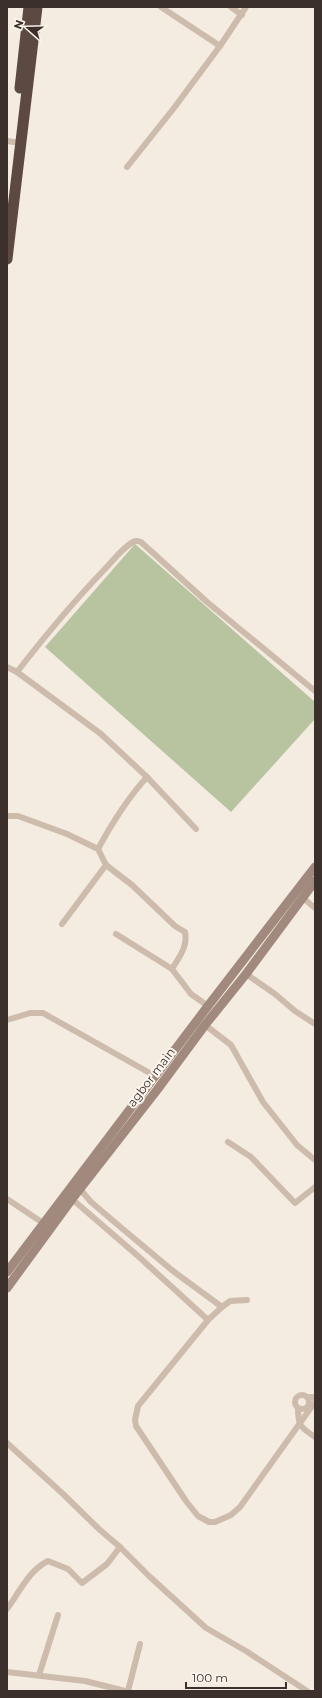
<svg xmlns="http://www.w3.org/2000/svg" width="322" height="1698" font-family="Montserrat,sans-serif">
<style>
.green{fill:#b8c4a0}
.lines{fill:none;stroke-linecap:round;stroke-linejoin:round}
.street{stroke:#cdbbac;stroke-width:6}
.secondary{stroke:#a18a7d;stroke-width:9}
.highway{stroke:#5c4a42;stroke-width:11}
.labels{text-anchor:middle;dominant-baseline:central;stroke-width:4;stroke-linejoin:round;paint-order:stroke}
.street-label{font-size:12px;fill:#3b302b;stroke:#fbf5ee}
</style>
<rect width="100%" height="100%" fill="#f4ebe1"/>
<path class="green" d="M135,544L315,702V719L231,812L45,647Z"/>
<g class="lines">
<g class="street">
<path d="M161,7L220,46"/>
<path d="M231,7L242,15"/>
<path d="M7,141L14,142"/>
<path d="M127,167L174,108L220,46L246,7"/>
<path d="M7,667L17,672L101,734L147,777C127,799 112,823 98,849"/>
<path d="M17,672C45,636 73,602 104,570C113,561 122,548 133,542C136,540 138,541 141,542L207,602L315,691"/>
<path d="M147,777L196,829"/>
<path d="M7,816H18L67,834L98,849L106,865L132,885L175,926L185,932C188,947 179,957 172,969L191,994L208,1006"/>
<path d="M303,898L315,908"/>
<path d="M62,924L106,865"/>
<path d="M116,934L172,969"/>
<path d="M246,974L275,994L295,1011L315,1024"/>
<path d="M7,1020L30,1013H43L155,1076"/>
<path d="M205,1025L231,1045L263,1102L297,1145L315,1160"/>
<path d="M228,1142L251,1157L295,1203L315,1187"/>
<path d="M80,1189L91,1202L118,1225L173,1271L222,1307"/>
<path d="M7,1199L43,1223"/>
<path d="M72,1199L138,1256L208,1320"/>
<path d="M247,1300L230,1301L222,1307L208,1320L138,1406L135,1420L136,1426L186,1501L198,1516L209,1522H215L231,1515L240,1507L315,1402"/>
<circle cx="302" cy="1402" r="7"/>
<path d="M307,1397H315"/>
<path d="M298,1408C298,1426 300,1427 315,1437"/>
<path d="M7,1443L62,1493L100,1530L120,1547L149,1576L206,1628L246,1651L307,1691"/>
<path d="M7,1609C19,1593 29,1570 48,1561L68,1569L82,1583L107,1564L120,1547"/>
<path d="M7,1672L85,1681L125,1691"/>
<path d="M39,1675L58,1615"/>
<path d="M128,1691L140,1644"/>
</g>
<g class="secondary">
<path d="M7,1272L208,1006L315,867"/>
<path d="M7,1288L72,1199L157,1090L205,1025L246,974L315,881"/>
</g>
<g class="highway">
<path d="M20,88L29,7"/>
<path d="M7,259L37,7"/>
</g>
</g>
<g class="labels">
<g class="street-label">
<text transform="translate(151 1077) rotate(-53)">agbor main</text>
</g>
</g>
<rect width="322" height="1698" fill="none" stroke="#3b302b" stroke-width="16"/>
<g transform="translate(28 28) rotate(290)" stroke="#fbf5ee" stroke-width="3" paint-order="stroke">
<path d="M0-3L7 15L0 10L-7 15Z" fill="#3b302b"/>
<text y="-6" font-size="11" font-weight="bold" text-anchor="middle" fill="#3b302b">N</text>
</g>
<path d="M186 1682v6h100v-6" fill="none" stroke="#3b302b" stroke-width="2"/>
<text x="192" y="1682" font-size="12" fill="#3b302b" stroke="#fbf5ee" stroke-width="3" paint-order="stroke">100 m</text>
</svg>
